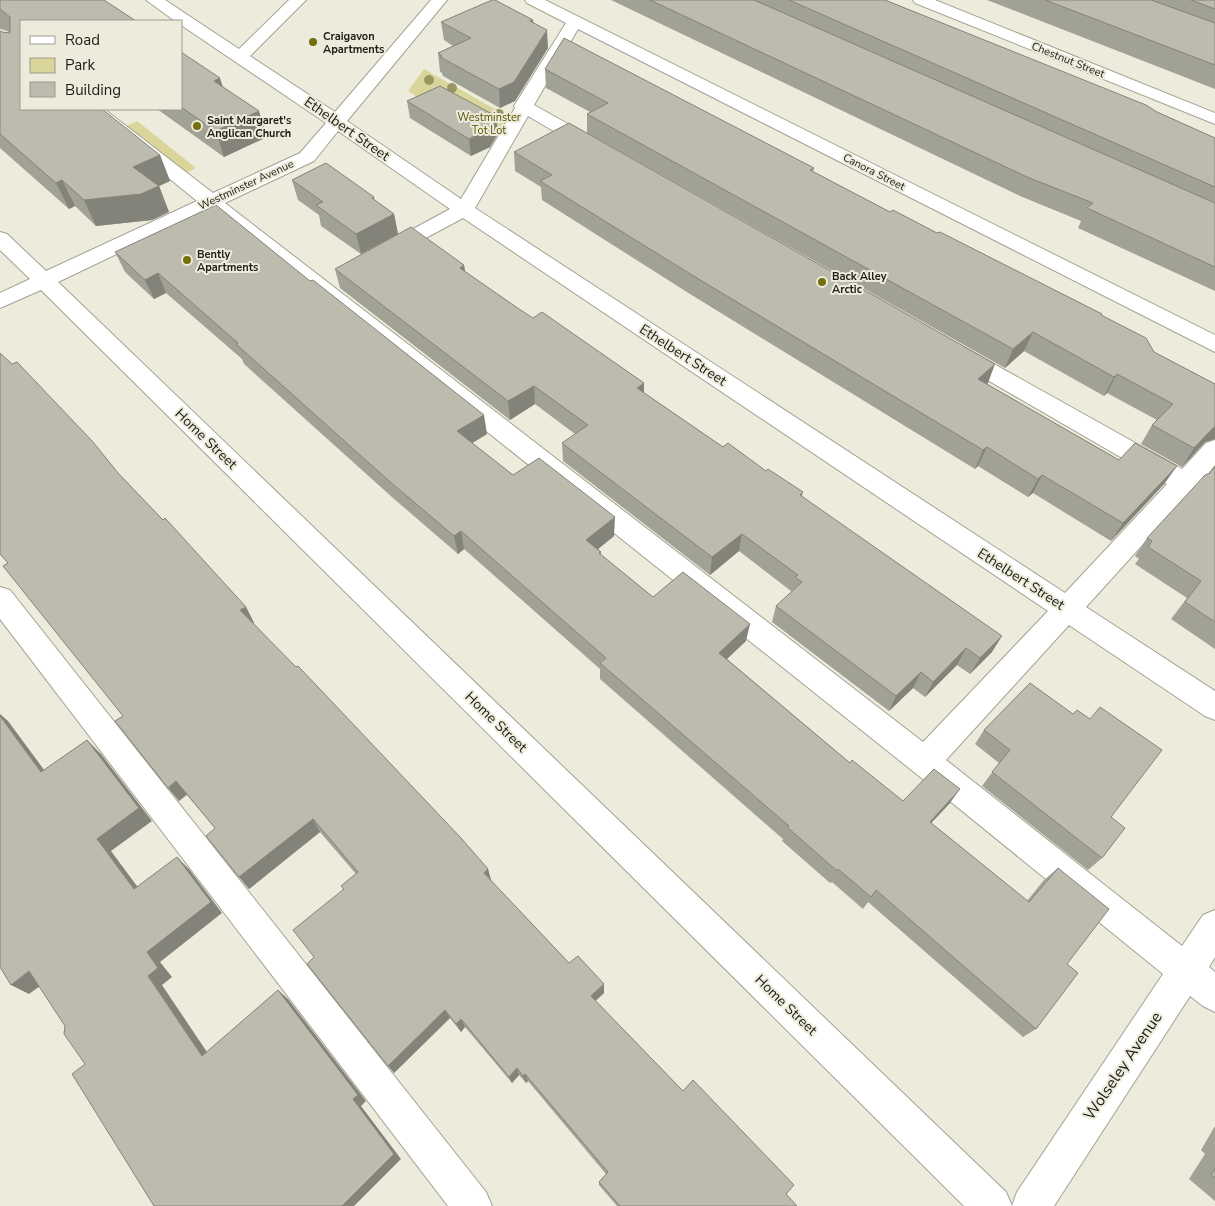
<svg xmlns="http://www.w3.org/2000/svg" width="1215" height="1206" font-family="'Nunito Sans',sans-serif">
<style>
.green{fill:#dad59a}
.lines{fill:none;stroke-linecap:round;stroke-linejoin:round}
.minor-casing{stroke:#a3a293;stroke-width:2}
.minor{fill:#fff;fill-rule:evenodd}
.tree{fill:#9a9663}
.wall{fill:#a2a195}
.shaded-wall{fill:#848379}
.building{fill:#bcbbad;stroke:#848379}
.poi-dot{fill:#766e0b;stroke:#edecdc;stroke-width:2}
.labels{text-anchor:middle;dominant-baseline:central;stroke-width:4;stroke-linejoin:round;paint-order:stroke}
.far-poi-label{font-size:11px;font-weight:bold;fill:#20201a;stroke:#edecdc;text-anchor:start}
.far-street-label{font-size:11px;fill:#20201a;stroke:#edecdc}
.far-park-label{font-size:11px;fill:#575000;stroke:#edecdc}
.street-label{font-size:14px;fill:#20201a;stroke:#edecdc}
.near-street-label{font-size:16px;fill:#20201a;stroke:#edecdc}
</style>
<rect width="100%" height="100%" fill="#edecdc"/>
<g class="green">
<path d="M424,69L512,119L496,145L408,91Z"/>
<path d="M137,121L196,168L186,173L126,126Z"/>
</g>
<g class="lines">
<defs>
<g id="minor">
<path d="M146,0H165L239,49L289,0H306L250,56L335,112L431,0H447L347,121L461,199L515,108L514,106L566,23L527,3L525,0H545L1215,335V352L578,29L534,105L600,142L602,146L600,150H586L528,116L475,208L1065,593L1167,484L951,359L948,354L951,349L959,346L967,349L1182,469L1206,443L1215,440V465L1195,490L1191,491L1086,607L1215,691V720L1205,716L1069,625L946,760L1182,946L1203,915L1215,910V957L1209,967L1215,972V1012L1203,1006L1190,996L1054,1206H964L41,290L0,308V293L30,279L0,250V232L7,234L46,271L197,201L84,109H104L213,193L300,153L326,123L181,25V21H175ZM338,131L450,209L380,247L377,251L380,255L387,257L394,255L463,218L1048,611L923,742L225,203L314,161ZM209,210L914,772L1163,974L1017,1192L1012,1206L1006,1192L58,282Z"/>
<path d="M913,0H935L1215,113V124L915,3Z"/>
<path d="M0,587L10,590L486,1192L492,1206H448L0,619Z"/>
</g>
</defs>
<use href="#minor" class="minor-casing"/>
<use href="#minor" class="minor"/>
</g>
<g class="tree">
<circle cx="429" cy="80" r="5"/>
<circle cx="452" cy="88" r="5"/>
<circle cx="499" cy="114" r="5"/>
</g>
<g class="wall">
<path d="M0,0H104L21,109L160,155L170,181L159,186L169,212L152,220L96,226L75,206L69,209L0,148V31L2,32L10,33L7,31L0,29Z"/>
<path d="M611,0H885L1157,112L1215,138V291L1078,228L1081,221L1020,196Z"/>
<path d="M987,0H1215V89Z"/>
<path d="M533,20L534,23L548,48L515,101L500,108L443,76L442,73L440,72L438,53L453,46L444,40L441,22Z"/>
<path d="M181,52L223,87L267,137L224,157L157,109H181Z"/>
<path d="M545,69L814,168L813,172L890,212L937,233L1102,314L1101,315L1154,352L1215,384V439L1205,442L1182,467L1141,444L1152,425L1157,420L1107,393L1104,396L1024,351L1005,368L587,133V114L590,112L546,88Z"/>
<path d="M407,101L496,116L498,133L490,147L471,156L410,118Z"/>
<path d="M514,152L988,383L987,384L1119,460L1177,466L1164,484L1111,541L1033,493L1028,497L978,466L975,469L690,294L542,200L541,187L515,171Z"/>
<path d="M292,180L374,197L375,201L394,214L398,234L361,254L321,226L319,215L298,200Z"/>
<path d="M115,252L487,434L472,443L513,475L614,536L598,549L601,552V555L653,597L746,641L727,659L850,763L903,801L950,803L931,823L1027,901L1044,880L1058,868L1067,964L1036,1029L1023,1037L868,902L863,909L832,882L830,883L782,841L783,839L600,679V669L464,549L458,554L393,498L244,364L242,359L166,293L154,299L125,272Z"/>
<path d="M464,265L465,272L519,309L644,393L723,447L766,471L803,492L802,496L992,652L970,674L957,665L925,697L913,688L889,711L772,622L776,606L791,592V591L739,551L710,575L563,461L562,443L575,434L535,404L510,420L340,288L335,269Z"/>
<path d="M1215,466V649L1171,619L1187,598L1135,564L1139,559L1135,556L1147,538L1210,473Z"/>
<path d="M118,473L246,607L254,623L253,624L488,869L491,881L569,963L604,993L595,1001L683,1091L797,1206H617L599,1185V1182L606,1174L528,1081L526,1083L519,1075L512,1083L465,1027L461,1032L450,1018L394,1073L314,957L343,889L341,886L356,874L320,832L249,889L239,877L215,828L187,795L179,801L123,716L7,563Z"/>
<path d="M984,730L1111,817L1102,858L1088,870L982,786L999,763L975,744Z"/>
<path d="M1215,1126V1201L1189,1179L1205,1154L1201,1150Z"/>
</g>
<g class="shaded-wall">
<path d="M547,30L548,48L515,101L500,108L499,89Z"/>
<path d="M220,78L228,103L214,81Z"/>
<path d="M259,111L267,137L224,157L216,131Z"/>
<path d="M496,116L498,133L490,147L471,156L469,139Z"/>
<path d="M160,155L170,181L159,186L169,212L152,220L96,226L84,200L133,167Z"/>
<path d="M62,180L75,206L69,209L56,183Z"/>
<path d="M394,214L398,234L361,254L356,234Z"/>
<path d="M464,265L467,284L460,268Z"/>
<path d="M158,273L166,293L154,299L145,280Z"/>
<path d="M1033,332L1024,351L1005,368L1013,349Z"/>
<path d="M995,364L988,383L970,398L978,379Z"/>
<path d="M1117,374L1107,393L1104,396L1114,377Z"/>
<path d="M644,383V401L637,388Z"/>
<path d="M534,386L535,404L510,420L508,401Z"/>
<path d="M484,415L487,434L461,450L457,431Z"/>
<path d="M1215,426V439L1205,442L1182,467L1194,448Z"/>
<path d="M987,447L978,466L975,469L983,450Z"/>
<path d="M1177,466L1164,484L1111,541L1123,523Z"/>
<path d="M1042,475L1033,493L1028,497L1038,479Z"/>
<path d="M615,517L614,536L587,558L586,540Z"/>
<path d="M461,531L464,549L458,554L454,536Z"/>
<path d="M742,534L739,551L710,575L712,557Z"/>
<path d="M246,607L254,623L249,626L240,610Z"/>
<path d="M750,624L746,641L716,669L719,653Z"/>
<path d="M1002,636L992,652L970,674L980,658Z"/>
<path d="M966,648L957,665L925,697L933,682Z"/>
<path d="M921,672L913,688L889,711L896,696Z"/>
<path d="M0,714L8,721L56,786L41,772L0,716Z"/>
<path d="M87,740L101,754L152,821L111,851L148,901L134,889L97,839Z"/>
<path d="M176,781L187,794L179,801L168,788Z"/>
<path d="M960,789L950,803L920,835L930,822Z"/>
<path d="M313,819L320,832L249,889L239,877Z"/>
<path d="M177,857L189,869L222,913L160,962L172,977L162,985L215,1064L202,1056L148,976L147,952Z"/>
<path d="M488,869L491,880L487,885L484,873Z"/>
<path d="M29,971L47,981L29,994L11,985Z"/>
<path d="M604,984V993L591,1005V996Z"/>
<path d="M278,990L288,999L366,1101L361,1106L401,1159L354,1206H342L353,1099Z"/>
<path d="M445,1010L450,1018L394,1073L388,1066Z"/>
<path d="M461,1019L465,1027L461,1032L456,1024Z"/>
<path d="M517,1068L519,1075L512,1083L509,1077Z"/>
<path d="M525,1074L528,1081L526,1083L523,1076Z"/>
</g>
<g class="building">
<path d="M0,0H104L136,21H21V109H102L160,155L133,167L159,186L141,194L84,200L62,180L56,183L0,134V31L2,32L10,33V17L0,9Z"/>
<path d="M492,0H495L533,20L530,21L547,30L514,82L499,89L440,57L442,56L438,53L471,38L441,22Z"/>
<path d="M650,0H754L1215,203V267L1087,208L1093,203L1027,177Z"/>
<path d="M789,0H885L1146,105L1157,112L1215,138V187Z"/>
<path d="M1045,0H1151L1215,23V65Z"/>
<path d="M1191,0H1215V9Z"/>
<path d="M564,38L814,168L810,170L890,212L893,210L937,233L940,232L1102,314L1101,315L1146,338L1154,352L1215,384V426L1194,448L1152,425L1173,404L1117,374L1114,377L1033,332L1013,349L587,114L608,103L545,69Z"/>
<path d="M181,52L220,78L214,81L259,111L216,131L181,107Z"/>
<path d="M440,86L496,116L488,129L469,139L407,101Z"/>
<path d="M569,123L995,364L978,379L1119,460L1135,443L1177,466L1123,523L1042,475L1038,479L987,447L983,450L692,275L540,181L552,175L514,152Z"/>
<path d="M326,163L374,197L372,198L394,214L356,234L316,205L323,202L292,180Z"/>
<path d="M216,205L310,281L313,280L484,415L457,431L513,475L539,458L615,517L586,540L601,552L599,553L653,597L683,572L750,624L719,653L850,763L852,760L903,801L934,769L960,789L930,822L1029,902L1058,868L1109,909L1067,964L1078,973L1036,1029L876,890L871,897L838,869L837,871L787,827L789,826L600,663L606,658L461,531L454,536L388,480L236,344L238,343L158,273L145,280L115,252Z"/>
<path d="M411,227L464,265L460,268L519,309L533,318L542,312L644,383L637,388L723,447L728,443L766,471L768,469L803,492L800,495L1002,636L980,658L966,648L933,682L921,672L896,696L776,606L802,582L795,577L798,575L742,534L712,557L562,443L588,425L534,386L508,401L335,269Z"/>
<path d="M0,353L12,364L17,362L93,442L118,473L163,520L165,518L246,607L240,610L296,667L298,666L461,838L488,869L484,873L569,963L578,956L604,984L591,996L683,1091L693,1080L794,1185L786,1194L797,1206H620L599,1182L608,1172L525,1074L523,1076L517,1068L509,1077L461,1019L456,1024L445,1010L388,1066L307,964L314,957L293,930L344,889L341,886L358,872L313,819L239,877L206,836L215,828L176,781L168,788L115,721L123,716L3,566L8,563L0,554Z"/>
<path d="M1215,466V622L1185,602L1201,581L1148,547L1152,541L1147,538L1205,475L1210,473Z"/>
<path d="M1030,683L1073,714L1077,710L1090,719L1100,707L1162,750L1111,817L1125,828L1102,858L992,772L1010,750L984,730Z"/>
<path d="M0,716L41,772L87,740L139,808L97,839L134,889L177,857L211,902L147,952L158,968L148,976L202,1056L278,990L358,1095L353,1099L394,1154L342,1206H154L72,1074L85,1064L64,1034L65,1026L29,971L11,985L0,967Z"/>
<path d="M1215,1168V1178L1211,1175Z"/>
</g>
<g class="poi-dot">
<circle cx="313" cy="42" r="5"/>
<circle cx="197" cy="126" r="5"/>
<circle cx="187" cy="260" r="5"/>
<circle cx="822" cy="282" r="5"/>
</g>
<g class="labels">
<g class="far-poi-label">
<text x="323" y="36">Craigavon<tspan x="323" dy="13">Apartments</tspan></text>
<text x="207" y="120">Saint Margaret's<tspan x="207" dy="13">Anglican Church</tspan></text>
<text x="197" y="254">Bently<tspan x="197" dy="13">Apartments</tspan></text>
<text x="832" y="276">Back Alley<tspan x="832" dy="13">Arctic</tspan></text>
</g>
<g class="far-street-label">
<text transform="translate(1068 60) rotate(22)">Chestnut Street</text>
<text transform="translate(874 172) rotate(27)">Canora Street</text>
<text transform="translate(246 185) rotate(-25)">Westminster Avenue</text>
</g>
<g class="far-park-label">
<text x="489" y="117">Westminster<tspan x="489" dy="13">Tot Lot</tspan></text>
</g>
<g class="street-label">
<text transform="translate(347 129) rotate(35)">Ethelbert Street</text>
<text transform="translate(683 355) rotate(33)">Ethelbert Street</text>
<text transform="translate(206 439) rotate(44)">Home Street</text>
<text transform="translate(1021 579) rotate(33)">Ethelbert Street</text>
<text transform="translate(496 722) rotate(44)">Home Street</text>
<text transform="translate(786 1005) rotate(44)">Home Street</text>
</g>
<g class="near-street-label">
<text transform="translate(1123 1066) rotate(-56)">Wolseley Avenue</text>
</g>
</g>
<rect x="20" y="20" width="162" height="90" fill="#edecdc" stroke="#9b9a8e"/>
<rect x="30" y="36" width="25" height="8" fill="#ffffff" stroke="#9b9a8e"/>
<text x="65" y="45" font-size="15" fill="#20201a">Road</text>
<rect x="30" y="58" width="25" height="15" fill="#dad59a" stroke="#9b9a8e"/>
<text x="65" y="70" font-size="15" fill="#20201a">Park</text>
<rect x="30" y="82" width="25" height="15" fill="#bcbbad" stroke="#9b9a8e"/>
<text x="65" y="95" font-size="15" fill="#20201a">Building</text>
</svg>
